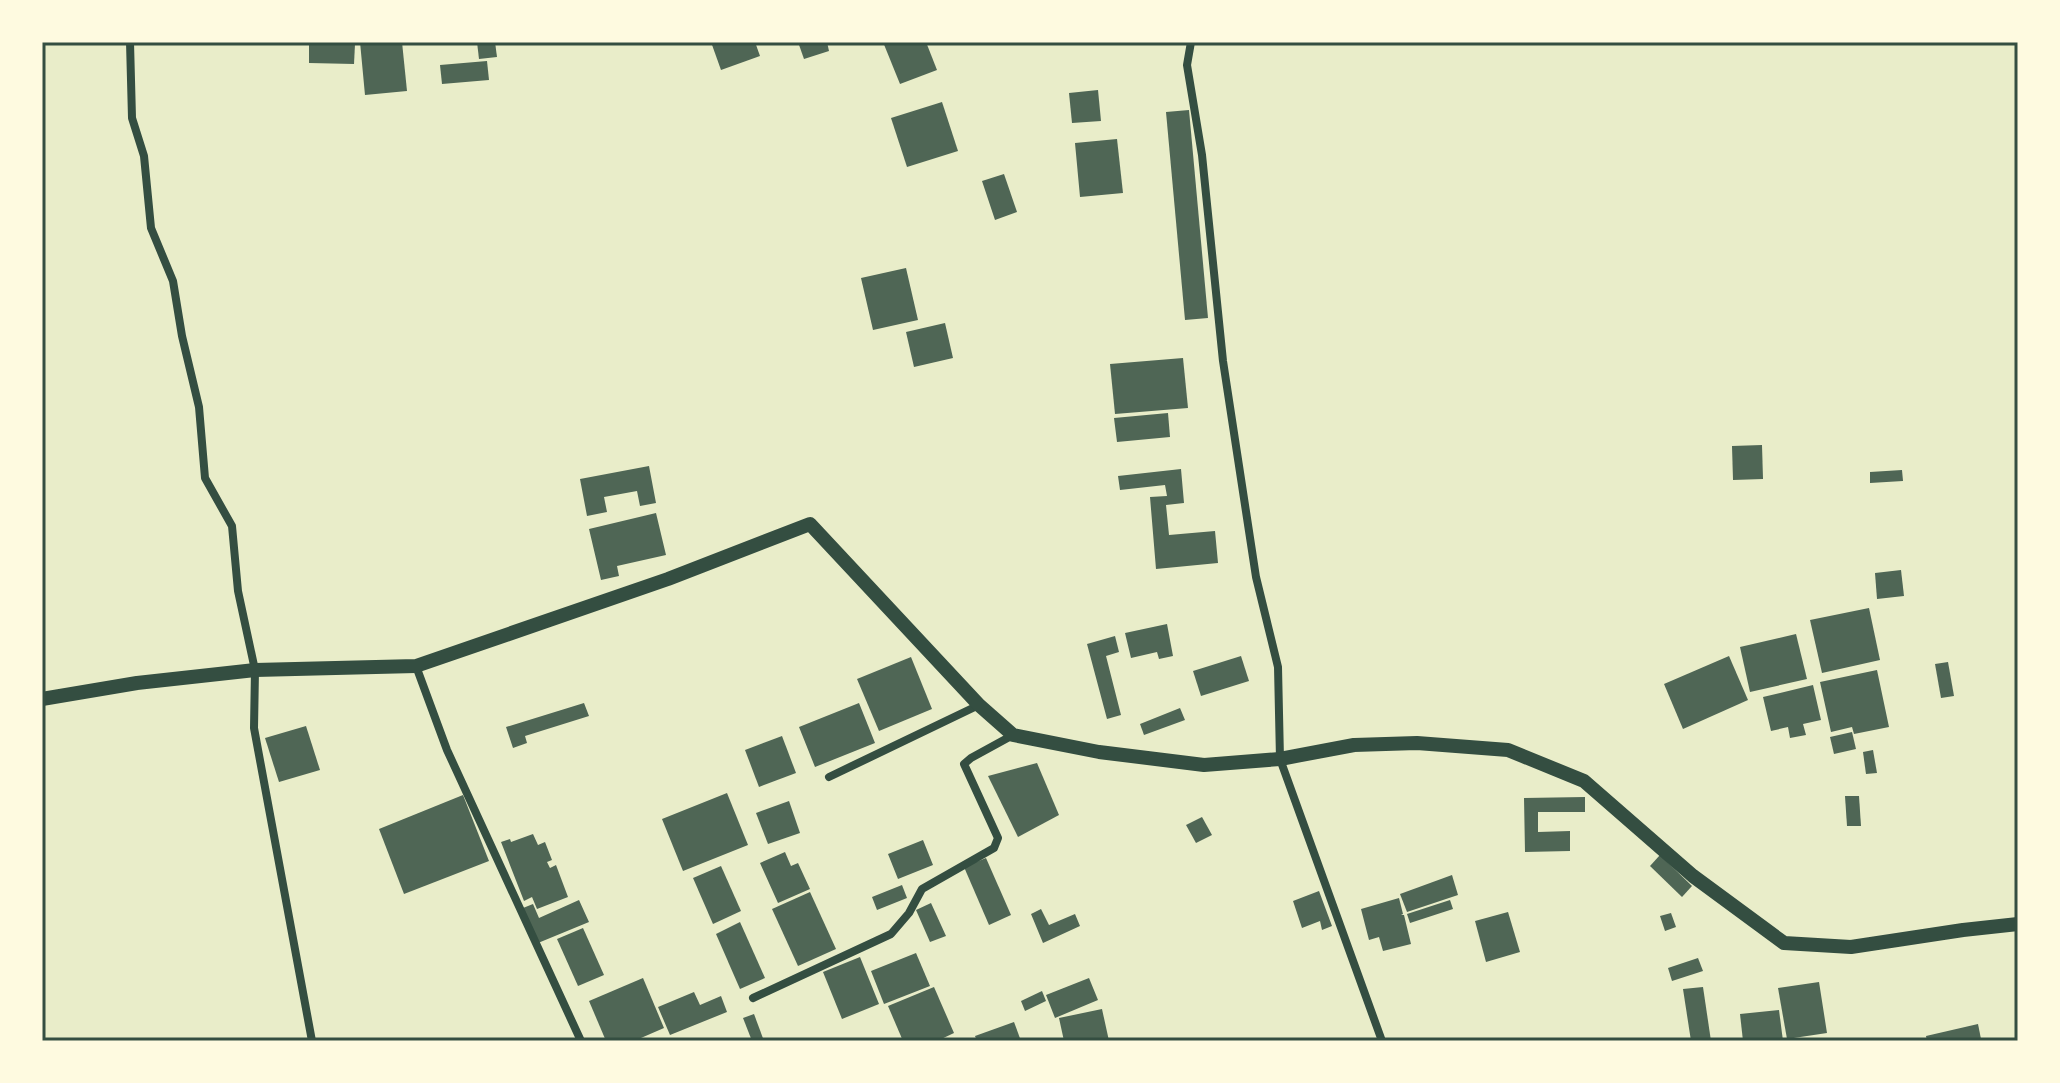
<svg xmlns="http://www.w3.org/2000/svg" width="2060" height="1083" font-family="'Asap Condensed',sans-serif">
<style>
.building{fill:#4f6655}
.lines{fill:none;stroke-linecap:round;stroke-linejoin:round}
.minor{stroke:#344e41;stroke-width:8}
.tertiary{stroke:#344e41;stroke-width:14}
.neatline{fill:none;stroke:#344e41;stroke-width:3}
</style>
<rect width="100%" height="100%" fill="#e9edc9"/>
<g class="building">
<path d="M360,42H402L407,91L365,95Z"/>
<path d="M477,42H495L497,57L479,59Z"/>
<path d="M711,42H755L760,56L721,70Z"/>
<path d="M798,42H827L829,51L804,59Z"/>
<path d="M883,42H926L937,70L900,84Z"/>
<path d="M309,43L355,44L354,64L309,63Z"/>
<path d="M487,61L489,80L442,84L440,65Z"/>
<path d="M1098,90L1101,121L1072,123L1069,93Z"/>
<path d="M942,102L958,151L907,167L891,118Z"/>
<path d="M1189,110L1208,318L1185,320L1166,112Z"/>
<path d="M1117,139L1123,193L1080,197L1075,143Z"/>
<path d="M1004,174L1017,212L995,220L982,181Z"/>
<path d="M906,268L918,320L873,330L861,278Z"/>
<path d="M945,323L953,358L914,367L906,332Z"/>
<path d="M1183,358L1188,408L1115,414L1110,364Z"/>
<path d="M1168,413L1170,437L1117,442L1114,418Z"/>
<path d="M1762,445L1763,479L1733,480L1732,446Z"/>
<path d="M649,466L656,503L640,506L637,491L604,497L607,512L587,516L580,479Z"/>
<path d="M1181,469L1184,503L1166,505L1169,535L1215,531L1218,563L1156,569L1150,497L1167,496L1165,485L1120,490L1118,476Z"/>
<path d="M1902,470L1903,481L1870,483V472Z"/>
<path d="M656,513L666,555L617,566L619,576L601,580L589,529Z"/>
<path d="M1901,570L1904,596L1877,599L1875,573Z"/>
<path d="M1869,608L1880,660L1822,673L1810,620Z"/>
<path d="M1167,624L1173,656L1159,659L1157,652L1131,658L1125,633Z"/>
<path d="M1796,634L1807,679L1750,692L1740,647Z"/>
<path d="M1115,636L1119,652L1106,656L1121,715L1107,719L1087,644Z"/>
<path d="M1241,656L1249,681L1201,696L1193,671Z"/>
<path d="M1729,656L1748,700L1683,729L1664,684Z"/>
<path d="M911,657L932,709L879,731L857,679Z"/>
<path d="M1948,662L1954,696L1941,698L1935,664Z"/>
<path d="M1877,670L1889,727L1854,734L1852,727L1831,732L1820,682Z"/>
<path d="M1813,685L1821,720L1803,724L1806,735L1790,738L1788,727L1771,731L1763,697Z"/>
<path d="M584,703L589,716L525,736L527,743L513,748L506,727Z"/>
<path d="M859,703L875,743L815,767L799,727Z"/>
<path d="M1180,708L1185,720L1144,735L1140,724Z"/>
<path d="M306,726L320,770L279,782L265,738Z"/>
<path d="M1852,732L1856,749L1834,754L1830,737Z"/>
<path d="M782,736L796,773L759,787L745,750Z"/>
<path d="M1873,750L1877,773L1866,774L1863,752Z"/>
<path d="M1037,763L1059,815L1018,837L988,776Z"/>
<path d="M727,793L748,845L683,871L662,819Z"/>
<path d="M463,795L489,861L404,894L379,829Z"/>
<path d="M1845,796H1859L1861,826H1847Z"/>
<path d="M1585,797V812H1538V832L1570,831V851L1525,852L1524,798Z"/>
<path d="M789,801L800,833L768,844L756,813Z"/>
<path d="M1202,817L1212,835L1196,843L1186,825Z"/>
<path d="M533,834L538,845L545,842L552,860L547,862L550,868L556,865L568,897L537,909L532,897L524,901L501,842L510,839L511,842Z"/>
<path d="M923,840L933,865L898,879L888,854Z"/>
<path d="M785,852L791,866L798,863L810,889L778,903L760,863Z"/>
<path d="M1660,855L1692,886L1682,897L1650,866Z"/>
<path d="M986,858L1011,915L989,925L964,867Z"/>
<path d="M721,866L741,911L713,924L693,878Z"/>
<path d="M1452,875L1458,895L1407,912L1400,894Z"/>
<path d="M902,885L907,898L877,910L872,897Z"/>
<path d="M1319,891L1332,926L1322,930L1320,921L1302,928L1293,901Z"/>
<path d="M810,892L836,949L798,966L772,909Z"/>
<path d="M1399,898L1403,914L1401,915H1404L1411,944L1383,951L1379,937L1369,940L1361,909Z"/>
<path d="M579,900L589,922L538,943L523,908L533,904L539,918Z"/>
<path d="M1450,900L1453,909L1410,923L1407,914Z"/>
<path d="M931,903L946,936L930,942L916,910Z"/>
<path d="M1041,909L1049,925L1075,914L1080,926L1043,943L1031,914Z"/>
<path d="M1508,912L1520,952L1486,962L1475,921Z"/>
<path d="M1671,913L1676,927L1665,931L1660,916Z"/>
<path d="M740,922L765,978L740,989L716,934Z"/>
<path d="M583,928L604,975L578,986L557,939Z"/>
<path d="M916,953L930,986L884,1004L871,971Z"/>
<path d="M860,957L879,1004L842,1019L823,972Z"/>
<path d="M1698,958L1703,971L1672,981L1668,968Z"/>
<path d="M643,978L664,1028L634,1041H606L589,1001Z"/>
<path d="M1089,978L1098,1000L1055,1018L1046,995Z"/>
<path d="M1819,982L1827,1033L1787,1039L1778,988Z"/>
<path d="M934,987L954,1033L937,1041H903L888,1006Z"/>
<path d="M1703,987L1711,1041H1691L1683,989Z"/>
<path d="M1042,991L1046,1001L1025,1011L1021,1001Z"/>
<path d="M694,992L700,1005L721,996L727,1012L670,1035L658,1007Z"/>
<path d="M1102,1009L1109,1041H1064L1059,1018Z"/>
<path d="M1779,1010L1783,1041H1743L1740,1014Z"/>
<path d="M754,1014L764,1041H752L743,1018Z"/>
<path d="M1014,1022L1021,1041H977L975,1036Z"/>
<path d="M1978,1024L1981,1039L1927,1041L1926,1036Z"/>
</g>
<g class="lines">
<g class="minor">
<path d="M130,42L132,118L144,156L151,228L173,281L182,336L199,407L205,478L232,526L238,591L255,670L254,728L312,1041"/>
<path d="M1191,42L1187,65L1202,155L1223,361L1256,577L1278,667L1280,759L1382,1041"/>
<path d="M416,666L447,750L581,1041"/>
<path d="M829,777L979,705"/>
<path d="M753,998L891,934L909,913L922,889L994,848L998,838L964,764L971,758L1013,735"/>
</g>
<path class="tertiary" d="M42,699L137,683L255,670L416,666L668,579L810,524L979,705L1013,735L1099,752L1204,765L1280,759L1354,745L1417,743L1508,750L1584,781L1693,876L1784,943L1851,947L1963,930L2018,924"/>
</g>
<rect width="2060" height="1083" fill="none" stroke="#fefae0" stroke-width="88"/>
<rect x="44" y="44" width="1972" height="995" class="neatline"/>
</svg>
